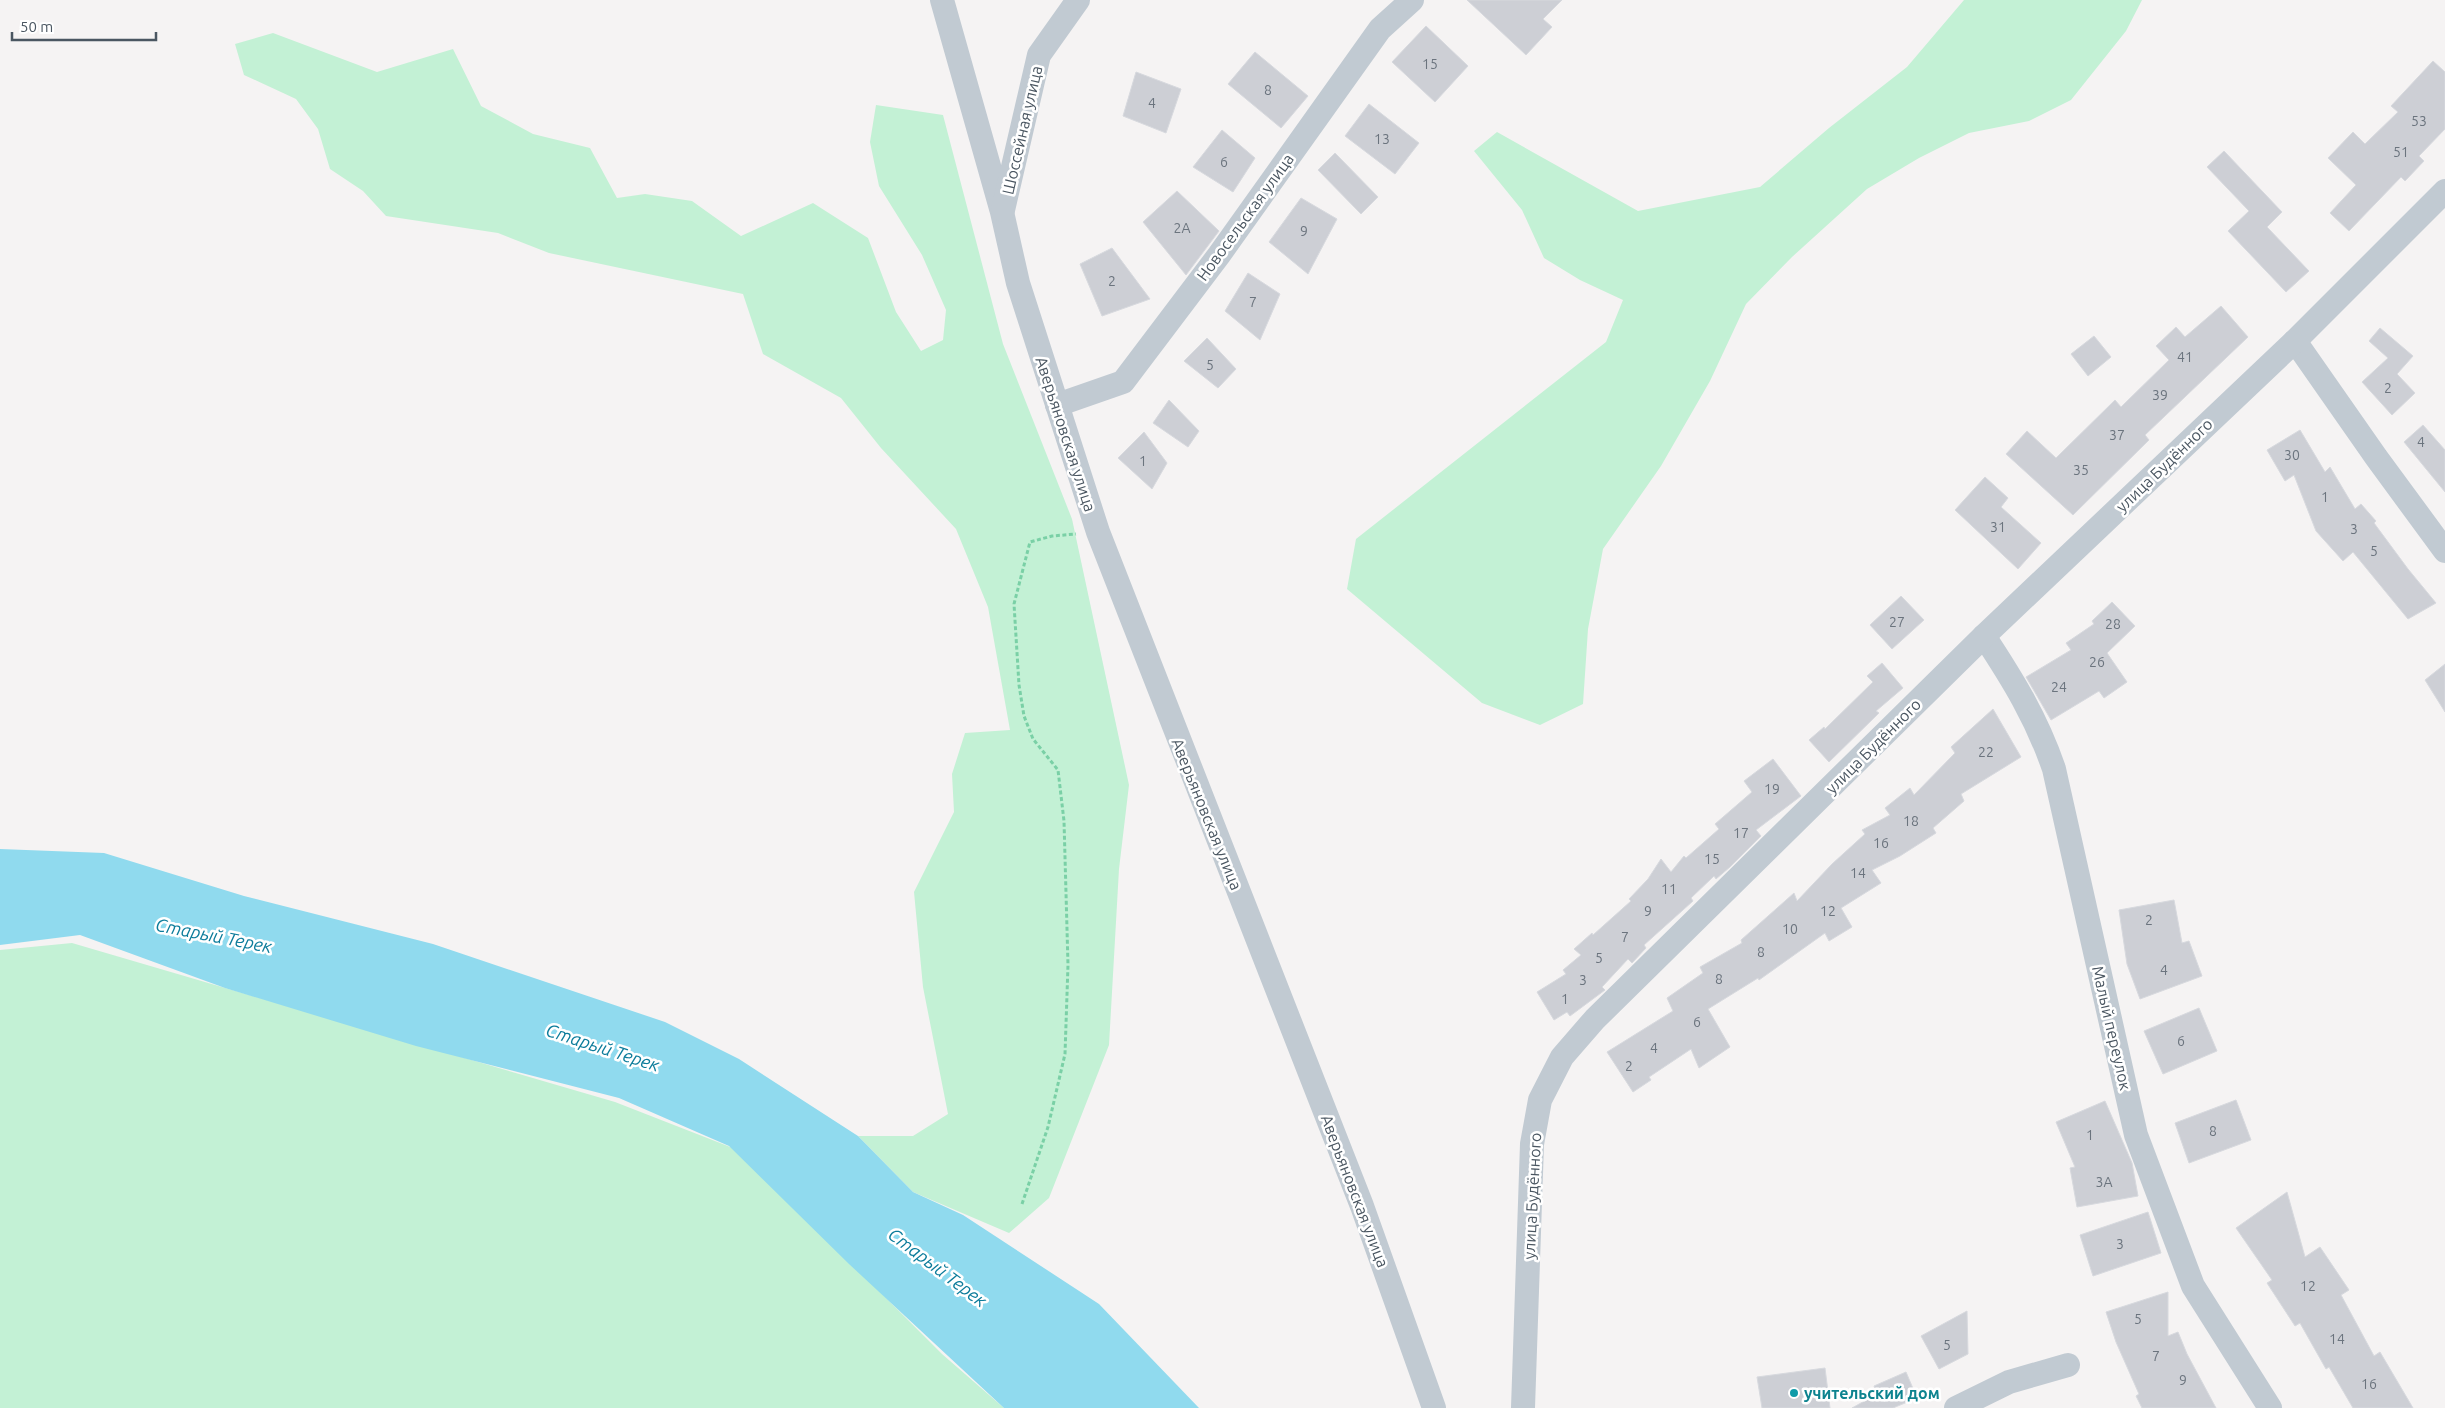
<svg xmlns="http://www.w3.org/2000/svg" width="2445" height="1408" font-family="Ubuntu,sans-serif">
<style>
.green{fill:#c3f1d5}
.water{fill:#90daee}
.building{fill:#cdcfd5;stroke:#d7d9de}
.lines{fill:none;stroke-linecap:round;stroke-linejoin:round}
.path{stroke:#7ad0a6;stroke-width:3;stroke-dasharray:4 2.5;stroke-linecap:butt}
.minor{stroke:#c1cad2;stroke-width:24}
.culture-dot{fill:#0f9aa8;stroke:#fff;stroke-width:2}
.labels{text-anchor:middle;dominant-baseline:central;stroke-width:5;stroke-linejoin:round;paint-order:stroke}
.number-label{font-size:14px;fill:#6b747e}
.street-label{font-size:16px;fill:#4a5661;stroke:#fff}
.culture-label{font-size:16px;font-weight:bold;fill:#0d838f;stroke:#fff;text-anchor:start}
.water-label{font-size:18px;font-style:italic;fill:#0c7c9b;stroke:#fff}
</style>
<rect width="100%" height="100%" fill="#f5f3f3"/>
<g class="green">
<path d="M1964,0H2142L2126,31L2071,100L2029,121L1969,133L1919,158L1867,189L1792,257L1746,304L1710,381L1661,466L1603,549L1588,629L1583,704L1540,725L1482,703L1347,589L1356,539L1606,342L1623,300L1580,280L1544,258L1522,210L1474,151L1497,132L1638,211L1760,187L1829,128L1907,67Z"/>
<path d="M273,33L377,72L453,49L481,106L533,134L590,148L617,198L645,194L692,201L741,236L813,203L868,238L896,312L921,351L943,340L946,310L922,255L879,186L870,142L876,105L943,115L1003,344L1072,519L1129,785L1119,869L1109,1045L1049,1198L1009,1233L913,1192L858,1136H913L948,1114L923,987L914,892L954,812L952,774L965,733L1010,730L988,607L956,529L881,448L841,398L763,354L743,294L549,253L498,233L386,216L363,191L330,169L318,129L296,99L244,75L235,44Z"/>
<path d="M72,943L615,1102L738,1150L942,1354L1004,1408H0V950Z"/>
</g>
<path class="water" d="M0,849L104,853L244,896L433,944L665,1022L739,1059L858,1136L913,1192L963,1215L1099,1304L1199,1408H1004L849,1264L729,1146L619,1098L416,1046L225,988L80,935L0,945Z"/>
<g class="building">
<path d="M1467,0H1562L1543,19L1552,27L1526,55Z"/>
<path d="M1426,26L1468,66L1435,102L1392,62Z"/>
<path d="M1255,52L1308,96L1281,128L1228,84Z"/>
<path d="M2433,61L2445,72V129L2419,156L2424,161L2405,181L2401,177L2349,231L2330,213L2356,185L2328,158L2353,132L2365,144L2398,112L2391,106Z"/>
<path d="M1136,72L1181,89L1166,133L1123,116Z"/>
<path d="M1369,104L1419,143L1395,174L1345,136Z"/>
<path d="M1222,130L1255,158L1233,192L1193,167Z"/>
<path d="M2224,151L2282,212L2267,227L2309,271L2286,292L2228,231L2249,211L2207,167Z"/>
<path d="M1335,153L1378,197L1361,214L1318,170Z"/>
<path d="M1177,191L1219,231L1186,275L1143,222Z"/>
<path d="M1301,198L1337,219L1308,274L1269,242Z"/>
<path d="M1112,248L1150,299L1102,316L1080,264Z"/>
<path d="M1248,273L1280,294L1260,340L1225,311Z"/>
<path d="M2221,306L2248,337L2145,435L2149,440L2073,515L2006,454L2027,431L2056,458L2115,400L2121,407L2169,360L2156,346L2176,327L2185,337Z"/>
<path d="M2380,328L2413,356L2397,374L2415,393L2392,415L2362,382L2388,358L2369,341Z"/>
<path d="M2094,336L2111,357L2088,376L2071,354Z"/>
<path d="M1207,338L1236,369L1218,388L1184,361Z"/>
<path d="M1169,400L1199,431L1188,447L1153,423Z"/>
<path d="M2423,425L2445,450V492L2404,442Z"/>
<path d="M2300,430L2325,472L2330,467L2355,509L2361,504L2376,521L2374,523L2408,569L2436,603L2408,619L2353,552L2343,561L2316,531L2294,475L2285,481L2267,450Z"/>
<path d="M1144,432L1167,463L1152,489L1118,458Z"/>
<path d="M1985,477L2008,498L2001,507L2041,543L2018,569L1955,510Z"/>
<path d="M1901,596L1924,620L1892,649L1870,625Z"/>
<path d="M2112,602L2135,626L2107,653L2127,682L2104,698L2099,691L2051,720L2026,677L2071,650L2066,643L2094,624L2092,621Z"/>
<path d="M1882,663L1903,688L1876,711L1879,713L1829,762L1809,740L1824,727L1825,729L1873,682L1867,676Z"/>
<path d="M2445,664V712L2425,680Z"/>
<path d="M1993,709L2021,757L1961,794L1964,801L1933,828L1936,833L1900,856L1872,870L1881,883L1841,908L1852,927L1829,941L1825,933L1759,980L1758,978L1708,1009L1730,1047L1699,1068L1691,1049L1649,1077L1651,1080L1633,1092L1607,1052L1673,1011L1667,998L1703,973L1700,967L1742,943L1741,940L1794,893L1797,901L1832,864L1865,834L1862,830L1890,815L1885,808L1910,788L1914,795L1955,753L1951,747Z"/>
<path d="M1773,759L1801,796L1756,830L1761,836L1730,867L1716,879L1714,876L1691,898L1693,901L1644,945L1646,948L1632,963L1628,959L1602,987L1605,990L1570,1016L1567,1012L1554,1020L1537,992L1566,974L1563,970L1581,955L1574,949L1592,933L1593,935L1631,901L1629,899L1648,879L1661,859L1671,872L1684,856L1686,858L1719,829L1715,824L1752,792L1744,781Z"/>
<path d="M2174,900L2182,943L2189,941L2202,976L2140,999L2127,964L2119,910Z"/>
<path d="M2199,1008L2217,1051L2163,1074L2144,1031Z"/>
<path d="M2236,1100L2251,1140L2189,1163L2175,1123Z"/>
<path d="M2105,1101L2132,1163L2138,1196L2077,1207L2070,1168L2075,1167L2056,1122Z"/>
<path d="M2287,1192L2305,1257L2320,1247L2349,1290L2341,1295L2374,1356L2380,1352L2413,1408H2353L2329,1367L2326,1369L2300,1323L2295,1326L2267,1283L2272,1280L2236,1228Z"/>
<path d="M2148,1212L2161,1253L2093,1276L2080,1235Z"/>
<path d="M2168,1292V1336L2178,1332L2187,1354L2216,1408H2142L2136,1396L2139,1394L2116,1342L2106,1312Z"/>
<path d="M1967,1311L1968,1354L1939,1369L1921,1336Z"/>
<path d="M1825,1368L1830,1408H1762L1757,1377Z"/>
<path d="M1906,1372L1917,1398L1893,1408H1852L1877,1394L1874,1386Z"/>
</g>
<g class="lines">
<path class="path" d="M1022,1204L1048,1127L1065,1054L1068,965L1064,821L1058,770L1033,739L1024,716L1019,685L1014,604L1030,542L1052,536L1076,534"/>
<g class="minor">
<path d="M942,0L1002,212L1018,283L1098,532L1362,1206L1434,1408"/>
<path d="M1003,210L1039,55L1078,0"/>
<path d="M2295,341L2376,457L2445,551"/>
<path d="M1057,405L1123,382L1219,255L1380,29L1412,0"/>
<path d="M1984,636C2013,680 2037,719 2054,769L2136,1135L2193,1286L2270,1408"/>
<path d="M1523,1408L1532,1144L1540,1100L1562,1057L1595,1019L1984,636L2295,341L2445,191"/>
<path d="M1956,1408L2009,1382L2068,1365"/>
</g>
</g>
<circle class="culture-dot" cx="1794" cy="1393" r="5"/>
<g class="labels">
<g class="number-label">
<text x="1430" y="64">15</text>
<text x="1268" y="90">8</text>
<text x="1152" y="103">4</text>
<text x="2419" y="121">53</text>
<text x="1382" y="139">13</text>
<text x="2401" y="152">51</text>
<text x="1224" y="162">6</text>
<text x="1182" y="228">2А</text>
<text x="1304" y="231">9</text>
<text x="1112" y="281">2</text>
<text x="1253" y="302">7</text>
<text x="2185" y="357">41</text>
<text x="1210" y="365">5</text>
<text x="2388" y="388">2</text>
<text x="2160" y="395">39</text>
<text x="2117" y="435">37</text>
<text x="2421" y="442">4</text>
<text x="2292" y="455">30</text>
<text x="1143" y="461">1</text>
<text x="2081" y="470">35</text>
<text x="2325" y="497">1</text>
<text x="1998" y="527">31</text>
<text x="2354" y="529">3</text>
<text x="2374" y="551">5</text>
<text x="1897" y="622">27</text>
<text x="2113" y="624">28</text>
<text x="2097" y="662">26</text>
<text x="2059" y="687">24</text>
<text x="1986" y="752">22</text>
<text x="1772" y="789">19</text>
<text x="1911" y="821">18</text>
<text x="1741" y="833">17</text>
<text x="1881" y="843">16</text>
<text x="1712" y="859">15</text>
<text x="1858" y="873">14</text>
<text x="1669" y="889">11</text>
<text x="1648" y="911">9</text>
<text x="1828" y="911">12</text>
<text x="2149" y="920">2</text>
<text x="1790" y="929">10</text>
<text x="1625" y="937">7</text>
<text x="1761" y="952">8</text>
<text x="1599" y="958">5</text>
<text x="2164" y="970">4</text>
<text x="1719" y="979">8</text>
<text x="1583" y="980">3</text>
<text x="1565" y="999">1</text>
<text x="1697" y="1022">6</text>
<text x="2181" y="1041">6</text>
<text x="1654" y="1048">4</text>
<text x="1629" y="1066">2</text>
<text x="2213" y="1131">8</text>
<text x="2090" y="1135">1</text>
<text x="2104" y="1182">3А</text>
<text x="2120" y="1244">3</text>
<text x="2308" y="1286">12</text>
<text x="2138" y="1319">5</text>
<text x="2337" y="1339">14</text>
<text x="1947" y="1345">5</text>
<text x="2156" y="1356">7</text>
<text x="2183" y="1380">9</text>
<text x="2369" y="1384">16</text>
</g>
<g class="street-label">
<text transform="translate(1022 130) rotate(-77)">Шоссейная улица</text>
<text transform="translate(1245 217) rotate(-54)">Новосельская улица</text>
<text transform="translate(1066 434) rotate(72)">Аверьяновская улица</text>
<text transform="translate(2164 465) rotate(-44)">улица Будённого</text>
<text transform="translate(1873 746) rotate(-45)">улица Будённого</text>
<text transform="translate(1207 814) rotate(68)">Аверьяновская улица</text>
<text transform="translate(2112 1028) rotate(77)">Малый переулок</text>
<text transform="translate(1355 1191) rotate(69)">Аверьяновская улица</text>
<text transform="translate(1532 1196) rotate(-87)">улица Будённого</text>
</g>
<g class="culture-label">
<text x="1804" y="1393">учительский дом</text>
</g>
<g class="water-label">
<text transform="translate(214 935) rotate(11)">Старый Терек</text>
<text transform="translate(603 1047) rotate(18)">Старый Терек</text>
<text transform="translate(938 1267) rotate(37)">Старый Терек</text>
</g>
</g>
<path d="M12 32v8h144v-8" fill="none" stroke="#4a5661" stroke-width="2.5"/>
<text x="20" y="32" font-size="15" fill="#4a5661" stroke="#ffffff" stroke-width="4" paint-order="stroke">50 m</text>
</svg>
